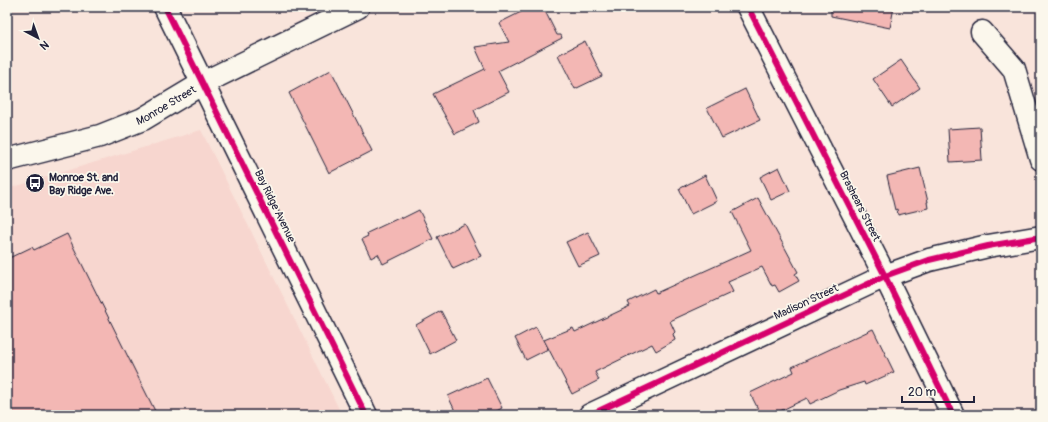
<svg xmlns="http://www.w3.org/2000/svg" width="1048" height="422" font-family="Pangolin,sans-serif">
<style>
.built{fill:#f7d6cf}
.building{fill:#f3b7b4;stroke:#22223b}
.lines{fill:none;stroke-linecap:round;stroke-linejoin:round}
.minor-casing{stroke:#22223b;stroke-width:25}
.secondary-casing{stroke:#22223b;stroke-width:25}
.minor{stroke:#fbf7ec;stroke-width:22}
.secondary{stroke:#fbf7ec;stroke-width:22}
.cycleway-casing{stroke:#fbf7ec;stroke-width:8}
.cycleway{stroke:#d6006c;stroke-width:6}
.labels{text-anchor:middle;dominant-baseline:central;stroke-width:3.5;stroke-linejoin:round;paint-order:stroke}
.street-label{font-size:11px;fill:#22223b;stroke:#fbf7ec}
.poi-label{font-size:11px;font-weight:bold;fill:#22223b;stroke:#fbf7ec;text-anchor:start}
</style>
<rect width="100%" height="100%" fill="#f9e4db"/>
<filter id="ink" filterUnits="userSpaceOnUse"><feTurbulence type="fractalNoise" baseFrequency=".025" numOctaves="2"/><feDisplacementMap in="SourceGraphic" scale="8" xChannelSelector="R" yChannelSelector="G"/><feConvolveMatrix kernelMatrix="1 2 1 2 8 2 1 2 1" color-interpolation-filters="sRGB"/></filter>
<g filter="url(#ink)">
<path class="built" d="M201,130L342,415H7V189Z"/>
<g class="building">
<path d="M531,7H543L557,35H561L562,38L498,71L509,92L474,110L479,122L455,134L433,94L485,69L475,47L509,42L499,23Z"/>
<path d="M831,7H894L890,28L831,16Z"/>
<path d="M585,41L602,76L575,89L558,55Z"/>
<path d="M901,60L920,88L892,107L873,79Z"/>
<path d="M331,70L372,151L329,173L289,93Z"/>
<path d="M745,89L760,120L722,138L707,108Z"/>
<path d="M980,127L982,160L950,162L948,129Z"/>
<path d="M779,167L790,191L771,200L760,177Z"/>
<path d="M920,168L928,202H927L928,208L898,215L897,209L895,210L887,176Z"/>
<path d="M705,175L717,201L691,214L679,189Z"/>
<path d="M758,198L798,272L795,274L799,281L779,292L775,285L772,286L762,267L728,282L733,292L670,321L675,332L673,334L675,340L656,351L652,344L595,372L599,380L572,394L544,340L573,328L575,332L630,306L628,302L654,289L656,293L751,250L732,212Z"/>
<path d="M419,210L433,239L383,264L378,254L371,258L362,239L368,236L367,233L401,217V219Z"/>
<path d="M465,224L481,256L453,269L437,237Z"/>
<path d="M588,232L600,256L578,266L566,242Z"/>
<path d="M67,234L142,385L157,415H11L7,408V259L32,247L34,250Z"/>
<path d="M441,311L456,340L430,354L416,325Z"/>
<path d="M536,327L548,349L526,360L515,338Z"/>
<path d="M873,329L894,372L865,385L864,382L839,390L810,404L807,398L772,415H761L750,393L794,372L792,367Z"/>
<path d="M487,378L502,408L489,415H457L448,396Z"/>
</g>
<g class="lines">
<defs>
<g id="minor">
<path d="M748,7L885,276L953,415"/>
<path d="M982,32L1014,69L1041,159"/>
<path id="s1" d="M7,160L100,136L143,119L203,83L358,7"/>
<path d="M590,415L885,276L929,260L988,246L1041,237"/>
</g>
<path id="secondary" d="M165,7L366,415"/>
</defs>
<use href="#minor" class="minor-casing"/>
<use href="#secondary" class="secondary-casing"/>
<use href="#minor" class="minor"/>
<use href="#secondary" class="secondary"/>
<defs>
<g id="cycleway">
<path d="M165,7L366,415"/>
<path d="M748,7L885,276L953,415"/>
<path d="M590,415L885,276L929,260L988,246L1041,237"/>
</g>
</defs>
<use href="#cycleway" class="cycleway-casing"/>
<use href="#cycleway" class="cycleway"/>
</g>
</g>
<defs>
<symbol id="bus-disc" viewBox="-11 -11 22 22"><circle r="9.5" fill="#22223b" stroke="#fbf7ec"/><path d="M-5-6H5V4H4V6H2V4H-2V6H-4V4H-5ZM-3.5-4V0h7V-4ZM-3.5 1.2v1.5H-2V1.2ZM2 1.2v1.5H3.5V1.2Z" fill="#fff"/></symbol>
</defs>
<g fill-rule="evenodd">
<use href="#bus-disc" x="24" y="172" width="22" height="22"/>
</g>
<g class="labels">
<g class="street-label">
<text stroke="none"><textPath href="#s1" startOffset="169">Monroe Street</textPath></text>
<text transform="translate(275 206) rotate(64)">Bay Ridge Avenue</text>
<text transform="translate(860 206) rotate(63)">Brashears Street</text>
<text transform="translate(806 302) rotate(-25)">Madison Street</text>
</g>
<g class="poi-label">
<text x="49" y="177">Monroe St. and<tspan x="49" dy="13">Bay Ridge Ave.</tspan></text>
</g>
</g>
<rect width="1048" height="422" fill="none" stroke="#fbf7ec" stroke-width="24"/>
<rect x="12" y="12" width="1024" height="398" fill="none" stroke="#22223b" stroke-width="1.5" filter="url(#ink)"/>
<g transform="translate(38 38) rotate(139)" stroke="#fbf7ec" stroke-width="3" paint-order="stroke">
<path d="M0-3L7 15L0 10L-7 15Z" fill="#22223b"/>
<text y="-6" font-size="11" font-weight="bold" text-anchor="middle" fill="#22223b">N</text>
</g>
<path d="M902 396v6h72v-6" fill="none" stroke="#22223b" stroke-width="2"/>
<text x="908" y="396" font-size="12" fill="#22223b" stroke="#fbf7ec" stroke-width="3" paint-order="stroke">20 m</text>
</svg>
